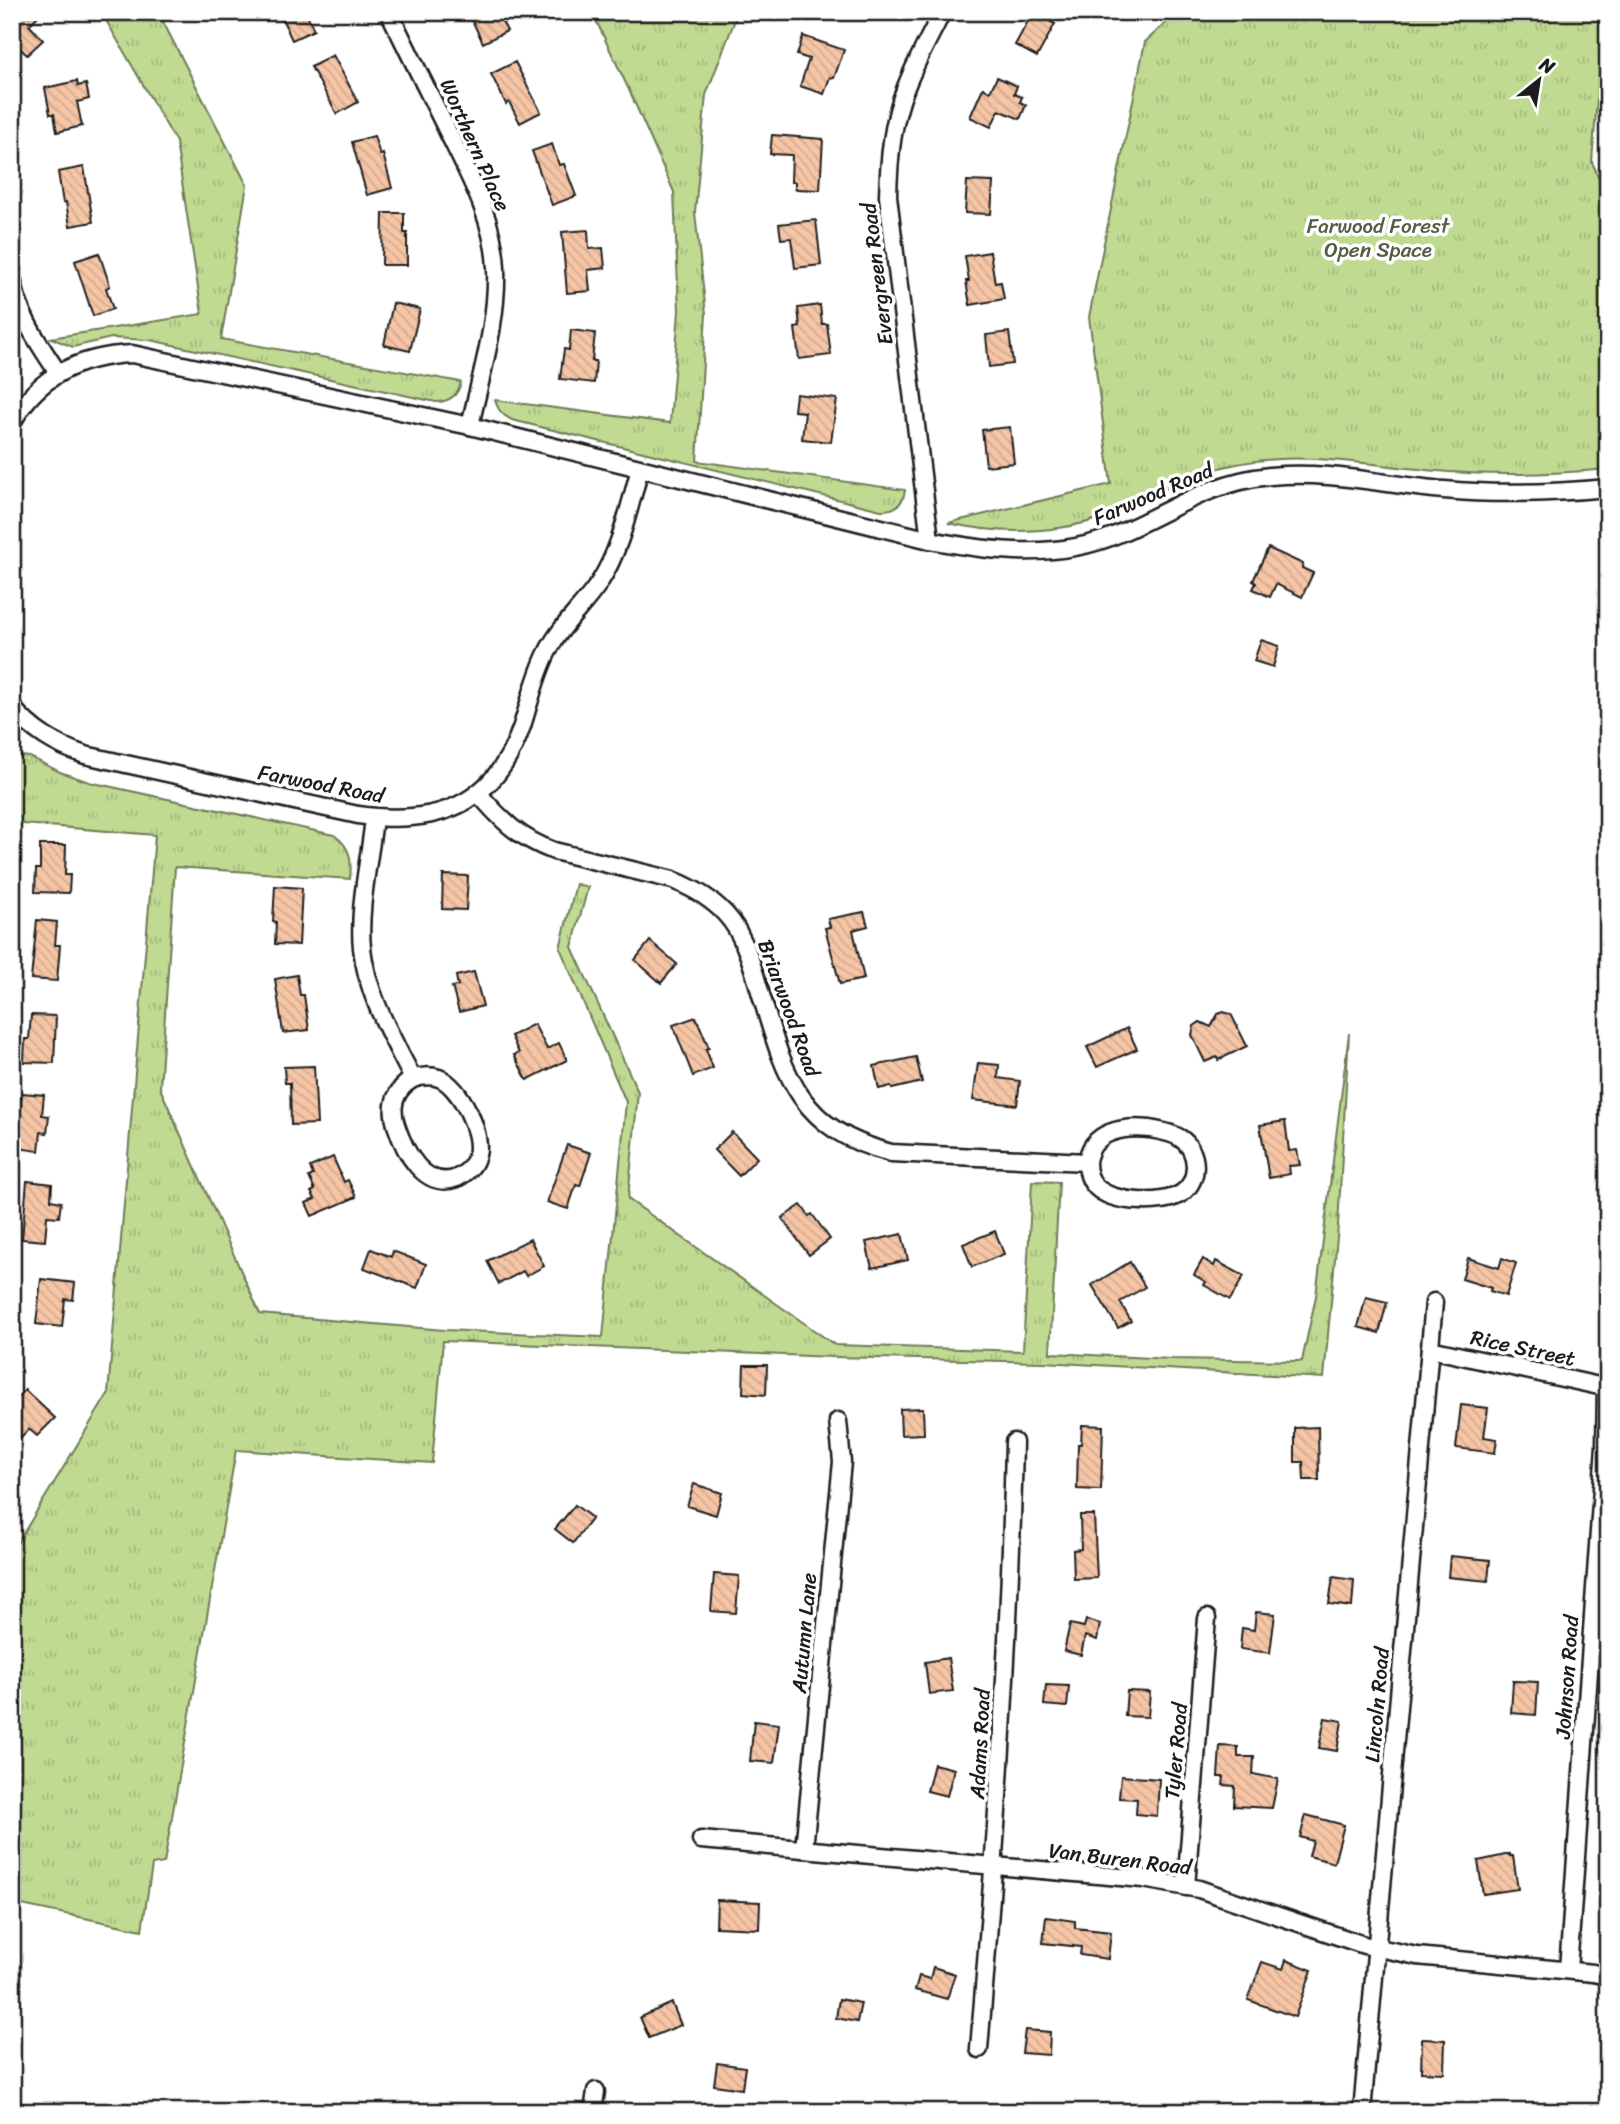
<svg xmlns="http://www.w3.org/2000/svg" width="1620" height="2124" font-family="Sriracha,sans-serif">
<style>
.grass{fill:url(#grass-tufts);stroke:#6e7b57;stroke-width:2}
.building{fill:url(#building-back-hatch);stroke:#1c1c1c;stroke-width:2}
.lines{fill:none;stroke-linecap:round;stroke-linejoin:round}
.minor-casing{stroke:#1c1c1c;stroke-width:21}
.minor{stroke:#fff;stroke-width:16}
.labels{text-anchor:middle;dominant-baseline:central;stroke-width:7;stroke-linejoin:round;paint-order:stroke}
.street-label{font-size:21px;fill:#1c1c1c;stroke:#fff}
.park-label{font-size:21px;fill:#555e45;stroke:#fff}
</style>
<defs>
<pattern id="grass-tufts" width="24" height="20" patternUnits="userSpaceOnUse" patternTransform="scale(1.75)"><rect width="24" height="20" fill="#c0da92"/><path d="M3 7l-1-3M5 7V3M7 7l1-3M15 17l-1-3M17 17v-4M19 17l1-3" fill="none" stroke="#a4ba7d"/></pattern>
<pattern id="building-back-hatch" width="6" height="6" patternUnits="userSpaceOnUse" patternTransform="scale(1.75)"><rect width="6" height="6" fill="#f6c5a6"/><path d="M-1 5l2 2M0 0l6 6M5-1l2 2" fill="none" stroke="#d2a98e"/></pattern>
</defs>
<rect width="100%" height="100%" fill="#fff"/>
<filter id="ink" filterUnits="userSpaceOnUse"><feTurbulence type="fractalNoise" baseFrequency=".0143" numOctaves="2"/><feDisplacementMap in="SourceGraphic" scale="14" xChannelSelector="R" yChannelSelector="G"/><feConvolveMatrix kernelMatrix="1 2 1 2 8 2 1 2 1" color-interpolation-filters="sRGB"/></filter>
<g filter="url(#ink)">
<g class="grass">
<path d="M99,12H158L247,185L221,339L461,382C458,395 450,402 436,402L150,340L111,338L73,347L51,338L202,314L176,142L107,22Z"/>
<path d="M592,12H738L706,95L695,212L706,314L697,461L905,490C903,504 895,511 881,510L512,420C502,415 498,410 495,400L670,423L679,311L674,192L630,92Z"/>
<path d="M1178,12H1604L1592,162L1608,199V469C1555,474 1502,476 1449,472C1376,467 1304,449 1232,465C1193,473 1160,492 1124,509C1069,534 1007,536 948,523L1111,484L1089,317L1145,42Z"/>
<path d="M21,756L30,757L60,772L89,782L334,835C351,847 352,860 350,879L175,867L160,1088L260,1314L444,1330L603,1337L626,1102L560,948L576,884L588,887L572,947L638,1092L628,1199L835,1345L1023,1351L1032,1181L1059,1182L1050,1353L1172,1359L1302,1361L1316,1296L1349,1033L1338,1226L1324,1378L1043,1362L833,1357L443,1341L432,1463L236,1450L164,1863L152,1865L142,1930L12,1903V1552L108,1394L155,835L12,823V757Z"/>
</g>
<g class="building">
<path d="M12,12H42L29,25L43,40L27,55L12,41Z"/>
<path d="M279,12H306L314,30L292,40Z"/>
<path d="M468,12H497L507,31L483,43Z"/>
<path d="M1033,12L1055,24L1037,57L1015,45Z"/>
<path d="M803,36L844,50L834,78L830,77L824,94L800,86L809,59L797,55Z"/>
<path d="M333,55L358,102L337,114L311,67Z"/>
<path d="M515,62L541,112L520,123L509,102L506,104L491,74Z"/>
<path d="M997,77L1017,86L1014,94L1022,97L1020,102L1026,105L1020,119L999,110L991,127L970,117L983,88L990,92Z"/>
<path d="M77,81L78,86L86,84L89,99L77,102L82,126L57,132L54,114H50L45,88Z"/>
<path d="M772,135L823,139L820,190L795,189V182H791L792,155L770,154Z"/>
<path d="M374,136L380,155L383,154L392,188L367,195L352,142Z"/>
<path d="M552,144L559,165L564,164L576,196L552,205L532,151Z"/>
<path d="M84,167L93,222L70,226L66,202L63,203L58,172Z"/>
<path d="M967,181L993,182L991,214L965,213Z"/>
<path d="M383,213H404V233H407V265H382Z"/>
<path d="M816,220L821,265L795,268L791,238L781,239L779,224Z"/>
<path d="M588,230L589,249L603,248L605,268L588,270L590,291L567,293L562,232Z"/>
<path d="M990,252L995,283L1001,282L1004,299L970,305L966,281H969L965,256Z"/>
<path d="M99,253L110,286L106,288L113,309L93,316L75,261Z"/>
<path d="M393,303L420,309L410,351L384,345Z"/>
<path d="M820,305L822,324H827L831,355L799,359L795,328L800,327L798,308Z"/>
<path d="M571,330L595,333L592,361H596L594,383L560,379L564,349L569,350Z"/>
<path d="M1009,332L1013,364L989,367L986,335Z"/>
<path d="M796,394L837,399L831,442L802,439L805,412L794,411Z"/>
<path d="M1010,427L1014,463L986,466L982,430Z"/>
<path d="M1268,548L1303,564L1302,568L1313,573L1302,597L1276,584L1270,597L1253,589L1256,583L1253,581Z"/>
<path d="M1261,640L1279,646L1273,667L1254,661Z"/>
<path d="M40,845H66L65,875H70L69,893L35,892L36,869H40Z"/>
<path d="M443,875L468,876L466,910L442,909Z"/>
<path d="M275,886L302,888L299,945L275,944L276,922L273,921Z"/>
<path d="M864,912L868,926L853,930L864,979L840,984L825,928L830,927L828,919Z"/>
<path d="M37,920L57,922L55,945H60L57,981L31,979Z"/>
<path d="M650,941L677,964L661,983L635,960Z"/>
<path d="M474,972L483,1006L459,1012L452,987L458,986L456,976Z"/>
<path d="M297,975L300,995H304L309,1030L283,1033L275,979Z"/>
<path d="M1223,1012L1231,1014L1247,1046L1218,1060L1217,1057L1205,1062L1192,1035L1194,1026L1200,1022L1211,1027L1218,1014Z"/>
<path d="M31,1015L56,1016L54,1063L24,1062L25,1039H29Z"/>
<path d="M696,1017L709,1048L706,1049L713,1068L693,1076L673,1025Z"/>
<path d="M534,1024L547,1049L559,1043L567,1060L527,1080L514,1055L519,1053L511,1036Z"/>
<path d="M1127,1028L1137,1049L1097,1067L1087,1047Z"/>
<path d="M916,1057L922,1082L892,1089L891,1086L879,1089L874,1066Z"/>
<path d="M978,1063L999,1065L998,1078L1020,1081L1017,1105L973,1100Z"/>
<path d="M314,1066L317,1124L291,1125L290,1083H285L284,1067Z"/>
<path d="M22,1093L44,1095L42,1115L49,1116L47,1133L41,1132L39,1151L16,1148Z"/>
<path d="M1285,1121L1289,1151L1297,1150L1300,1165L1289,1166L1290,1174L1269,1178L1260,1125Z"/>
<path d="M732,1132L757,1158L739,1176L714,1150Z"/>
<path d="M567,1145L591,1153L580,1186L576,1185L568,1209L547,1202Z"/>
<path d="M333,1157L344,1182L348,1180L356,1197L312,1216L306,1203L315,1199L311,1192L315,1190L309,1177L313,1175L310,1167Z"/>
<path d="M27,1181L52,1184L51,1200L61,1202L59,1217L47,1216L45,1241L22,1239Z"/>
<path d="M801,1205L809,1216L812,1214L830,1239L809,1255L782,1218Z"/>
<path d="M995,1231L1004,1254L972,1267L963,1244Z"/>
<path d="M902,1234L908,1260L872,1268L866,1242Z"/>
<path d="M530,1239L544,1266L526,1276L523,1271L499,1284L487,1261Z"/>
<path d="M371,1249L391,1257L393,1251L426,1264L417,1288L364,1268Z"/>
<path d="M1468,1258L1499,1268L1502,1258L1516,1263L1506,1296L1490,1291L1491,1288L1462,1279Z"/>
<path d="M1203,1259L1214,1266L1216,1261L1244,1276L1230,1300L1204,1285L1206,1282L1194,1275Z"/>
<path d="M1130,1262L1145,1287L1120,1302L1131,1321L1118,1328L1092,1285Z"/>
<path d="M41,1279L75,1283L73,1300L65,1299L62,1327L36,1324Z"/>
<path d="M1366,1297L1387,1302L1379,1333L1358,1327Z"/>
<path d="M744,1365H767L766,1395L743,1393Z"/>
<path d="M25,1390L55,1418L37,1436L29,1429L12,1446V1403Z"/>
<path d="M1461,1405L1488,1408L1484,1437L1497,1439L1495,1453L1456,1448Z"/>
<path d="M923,1408L924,1434L901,1435L900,1409Z"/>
<path d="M1082,1425L1103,1426L1101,1490L1077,1489L1078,1444H1081Z"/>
<path d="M1318,1427L1319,1480H1304L1303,1462H1295V1428Z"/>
<path d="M694,1484L722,1493L716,1515L687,1506Z"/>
<path d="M575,1505L592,1518L573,1543L555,1529Z"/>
<path d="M1080,1515H1094L1097,1578L1074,1579L1073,1550L1081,1549Z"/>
<path d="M1450,1556L1490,1560L1488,1581L1448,1577Z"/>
<path d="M714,1574L739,1576L736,1613L711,1611Z"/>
<path d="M1333,1577L1354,1580L1352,1607L1329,1604Z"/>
<path d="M1256,1612L1275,1614L1270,1653L1240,1649L1242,1628L1254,1630Z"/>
<path d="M1086,1620L1100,1624L1097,1640L1085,1636L1081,1655L1064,1651L1070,1624L1084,1627Z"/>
<path d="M948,1658L953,1691L929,1694L925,1662Z"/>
<path d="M1513,1681L1538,1682L1536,1715L1511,1713Z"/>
<path d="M1046,1685L1069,1686L1067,1707L1044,1705Z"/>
<path d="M1127,1691L1150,1692L1148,1717L1125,1716Z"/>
<path d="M1325,1718L1342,1721L1337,1751L1319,1748Z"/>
<path d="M754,1721L779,1724L774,1763L750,1761Z"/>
<path d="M1220,1746L1238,1747V1757H1254L1253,1774L1278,1779L1272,1808L1234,1806L1235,1786L1223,1785L1224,1777H1218Z"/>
<path d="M934,1764L954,1769L947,1796L927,1791Z"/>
<path d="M1121,1776L1159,1779L1157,1816L1136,1814L1137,1799L1119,1798Z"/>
<path d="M1306,1815L1344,1825L1334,1863L1309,1856L1313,1841L1300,1837Z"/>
<path d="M1510,1854V1856H1513L1518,1889L1483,1894L1478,1861Z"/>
<path d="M717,1900L760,1902L759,1929L716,1927Z"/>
<path d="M1046,1917L1075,1921V1928L1111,1932L1108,1959L1080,1955L1081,1947L1043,1943Z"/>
<path d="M1286,1960L1312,1970L1295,2017L1248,2000L1262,1962L1283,1969Z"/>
<path d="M933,1967L955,1974L947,1999L915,1990L919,1976L930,1979Z"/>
<path d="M839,1999L861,2003L857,2022L836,2018Z"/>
<path d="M672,2003L681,2025L649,2038L640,2017Z"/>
<path d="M1025,2030L1050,2032L1049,2055L1022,2053Z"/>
<path d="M1422,2039L1445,2040L1444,2073L1421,2072Z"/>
<path d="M717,2063L745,2067L742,2089L714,2085Z"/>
</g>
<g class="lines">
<defs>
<g id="minor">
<path d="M389,12C408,51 427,89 446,128C467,172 494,218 496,268C498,322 481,374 470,426"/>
<path d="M12,278C18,315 38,342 58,373"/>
<path d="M12,423C37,376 81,356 132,354L470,426L930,540C992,552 1059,560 1118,534C1172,511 1209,482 1270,476C1328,470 1386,485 1444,490C1498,495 1554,493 1608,488"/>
<path d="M930,540L888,196C889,159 892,121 906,87C916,61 930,37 942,12"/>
<path d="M12,707C32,731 55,745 85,755L358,815C436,826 495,806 522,726C530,701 536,674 548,651C561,625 583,607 599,583C621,549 629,507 640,469"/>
<path d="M478,793C502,821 519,838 554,851L673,880C698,890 722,905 736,928C747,947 753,968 759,988C784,1072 796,1129 891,1153L1087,1162C1087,1171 1089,1180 1096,1187C1112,1203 1163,1206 1182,1193C1200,1180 1199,1150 1180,1138C1171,1132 1160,1131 1150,1129C1123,1126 1091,1131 1087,1162"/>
<path d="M374,818C370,858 358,907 362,948C367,995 392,1037 413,1079C395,1089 390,1106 396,1125C404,1150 424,1191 457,1178C467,1173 474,1166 477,1155C483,1133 460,1086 439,1078C430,1075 421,1076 413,1079"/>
<path d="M1430,1349L1608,1388"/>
<path d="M701,1840L1143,1879L1199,1889L1364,1945L1417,1956L1593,1973L1608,1976"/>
<path d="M804,1849L842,1462L838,1421"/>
<path d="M1186,1887L1207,1618"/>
<path d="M1568,1970L1605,1446L1606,1388"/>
<path d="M979,2049C996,1847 1010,1644 1014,1442"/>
<path d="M593,2112L596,2091"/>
<path d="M1362,2112L1434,1302"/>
</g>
</defs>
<use href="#minor" class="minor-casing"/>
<use href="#minor" class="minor"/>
</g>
</g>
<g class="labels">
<g class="street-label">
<text transform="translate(475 145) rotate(66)">Worthern Place</text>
<text transform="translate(877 274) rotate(-97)">Evergreen Road</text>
<text transform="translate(1153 494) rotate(-23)">Farwood Road</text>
<text transform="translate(321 784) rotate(11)">Farwood Road</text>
<text transform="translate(789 1008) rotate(70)">Briarwood Road</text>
<text transform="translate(1523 1348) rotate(12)">Rice Street</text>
<text transform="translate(804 1633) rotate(-85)">Autumn Lane</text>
<text transform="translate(1567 1677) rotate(-86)">Johnson Road</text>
<text transform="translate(1377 1705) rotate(-85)">Lincoln Road</text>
<text transform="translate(980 1744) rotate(-87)">Adams Road</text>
<text transform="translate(1176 1751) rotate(-85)">Tyler Road</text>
<text transform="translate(1120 1859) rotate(7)">Van Buren Road</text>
</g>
<g class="park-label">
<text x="1378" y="226">Farwood Forest<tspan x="1378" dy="24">Open Space</tspan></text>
</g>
</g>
<rect width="1620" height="2124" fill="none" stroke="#fff" stroke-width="42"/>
<rect x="21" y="21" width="1578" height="2082" fill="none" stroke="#1c1c1c" stroke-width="2.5" filter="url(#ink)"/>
<g transform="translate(1539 80) rotate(30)" stroke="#ffffff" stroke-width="5" paint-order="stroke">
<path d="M0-5L12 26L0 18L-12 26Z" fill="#1c1c1c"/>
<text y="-10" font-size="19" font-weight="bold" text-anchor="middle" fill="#1c1c1c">N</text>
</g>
</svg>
